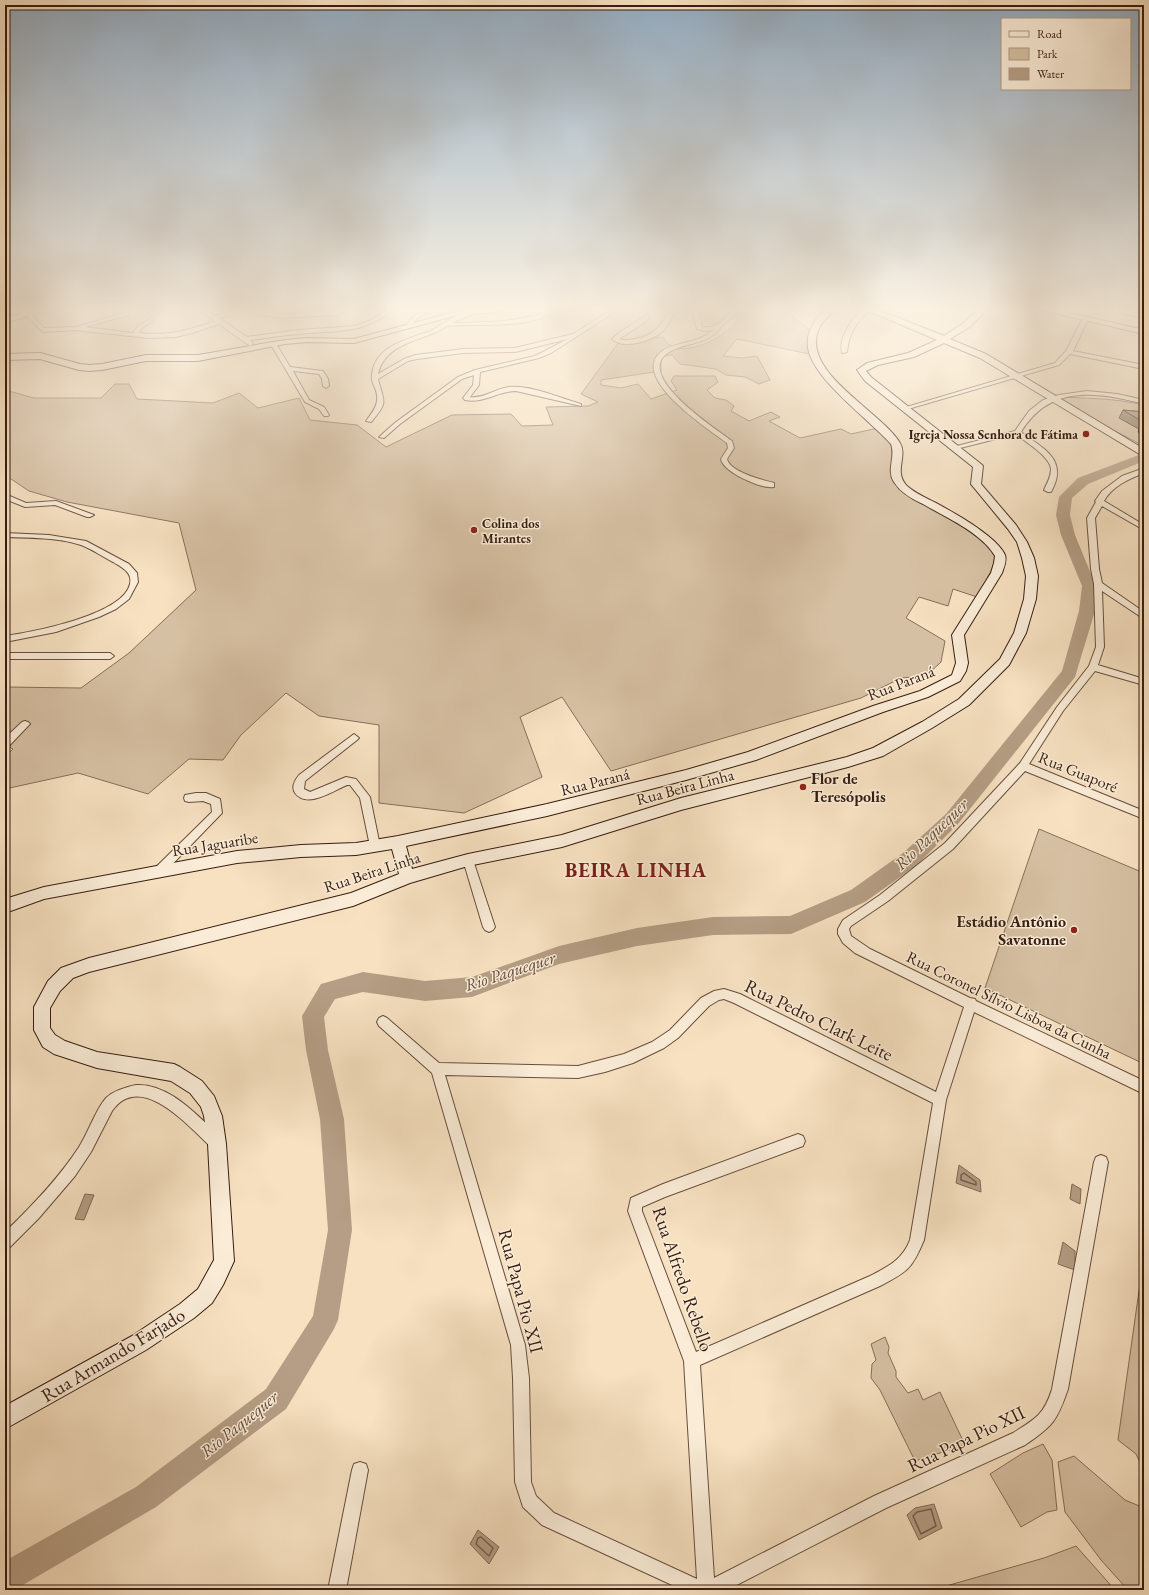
<svg xmlns="http://www.w3.org/2000/svg" width="1149" height="1595" font-family="'EB Garamond',serif">
<style>
.green{fill:#d6c0a3;stroke:#866e5a}
.water{fill:#b59e85;stroke:#826a57}
.lines{fill:none;stroke-linecap:round;stroke-linejoin:round}
.shore{stroke:#765e4b;stroke-width:1.5}
.river{fill:#b59e85;fill-rule:evenodd}
.street-casing{stroke:#664e3d;stroke-width:2}
.secondary-casing{stroke:#361d11;stroke-width:2}
.street{fill:#faecd7;fill-rule:evenodd}
.secondary{fill:#faecd7;fill-rule:evenodd}
.wall{fill:#84715e;stroke:#361d11}
.building{fill:#9a836d;stroke:#361d11}
.poi-dot{fill:#8f2418;stroke:#faecd7;stroke-width:1.5}
.labels{text-anchor:middle;dominant-baseline:central;stroke-width:3;stroke-linejoin:round;paint-order:stroke}
.far-poi-label{font-size:13px;font-weight:bold;fill:#361d11;stroke:#faecd7;text-anchor:end}
.street-label{font-size:16px;fill:#361d11;stroke:#faecd7}
.poi-label{font-size:16px;font-weight:bold;fill:#361d11;stroke:#faecd7;text-anchor:start}
.water-label{font-size:17px;font-style:italic;fill:#624a3a;stroke:#faecd7}
.near-street-label{font-size:19px;fill:#361d11;stroke:#faecd7}
.district-label{font-size:20px;font-weight:bold;letter-spacing:1px;fill:#7a1f14;stroke:#faecd7}
</style>
<rect width="100%" height="100%" fill="#f7e1c1"/>
<filter id="stains"><feTurbulence type="fractalNoise" baseFrequency=".005" numOctaves="4"/><feColorMatrix values="0 0 0 0 .2 0 0 0 0 .09 0 0 0 0 .02 0 0 0 .5 -.17"/></filter>
<radialGradient id="worn" r=".72"><stop offset=".6" stop-color="#630" stop-opacity="0"/><stop offset="1" stop-color="#630" stop-opacity=".3"/></radialGradient>
<g class="green">
<path d="M738,309H783L811,331L814,355L737,339L723,356L742,358L757,356L770,380L759,384L745,377L726,375L716,369L680,364L672,355L663,356L661,360V371L601,380V385L621,388L638,384L651,399L677,390L671,381L674,376H715L718,382L707,390L715,398L726,400L734,406L731,411L749,421L771,412L780,417L769,421L800,438L841,429L851,434L878,428L894,444L899,477L907,488L980,538L993,549L997,560L977,597L953,589L948,606L919,597L906,618L945,641L941,662L926,676L901,678L861,698L611,771L562,697L520,717L542,777L464,813L379,803V725L319,716L286,693L241,735L223,760L189,759L148,794L78,773L5,789V757L13,749L5,745V687L81,688L129,653L196,590L179,523L67,502L29,491L5,475V390L34,398H101L115,384H129L137,399L213,403L239,393L258,408L299,398L310,420L357,425L386,447L452,415L511,414L522,426L553,425L546,407L588,406L598,402L581,394L619,342L663,337C665,340 668,345 671,346C688,356 730,336 737,319C738,316 737,312 738,309Z"/>
<path d="M1053,397C1084,398 1114,398 1144,405V446L1066,406Z"/>
<path d="M1039,829L1144,873V1064L985,988Z"/>
<path d="M1144,1255V1471L1136,1454L1118,1440Z"/>
<path d="M885,1337L889,1347L888,1353L896,1371V1377L908,1393L918,1389L923,1400L940,1392L965,1445L915,1461L880,1390L871,1378L872,1364L876,1360L871,1344Z"/>
<path d="M1043,1444L1052,1460L1057,1510L1047,1512L1021,1527L990,1474L1023,1453Z"/>
<path d="M1074,1456L1125,1500L1144,1508V1590H1128L1101,1560L1065,1512L1058,1462Z"/>
<path d="M1076,1546L1115,1590H932L1044,1558Z"/>
</g>
<g class="water">
<path d="M959,1165L980,1180L981,1192L956,1183Z"/>
<path d="M1072,1184L1081,1189L1080,1204L1070,1199Z"/>
<path d="M85,1194L94,1195L84,1220L75,1219Z"/>
<path d="M1063,1242L1075,1251V1270L1058,1264Z"/>
<path d="M934,1504L942,1528L919,1540L907,1515L915,1508Z"/>
<path d="M478,1530L499,1547L489,1564L470,1544Z"/>
</g>
<g class="lines">
<g class="shore">
<path d="M964,1173L976,1182V1185L961,1180V1175Z"/>
<path d="M931,1509L936,1526L921,1534L913,1516L917,1512Z"/>
<path d="M481,1537L493,1548L489,1556L476,1544L478,1538Z"/>
</g>
<path class="river" d="M1144,453V461L1088,484L1072,498L1070,515L1075,535L1096,586L1095,611L1075,677L958,824L917,865L865,902L791,934L713,935L637,946L559,964L472,997L425,1001L363,992L335,999L324,1017L328,1050L344,1119L352,1230L338,1320L334,1329L286,1409L156,1507L16,1589L5,1590V1561L136,1487L266,1389L313,1316L328,1230L320,1119L306,1050L302,1016L321,984L363,972L425,981L472,977L559,946L637,928L713,917L790,916L851,890L903,853L946,814L1062,671L1079,611L1082,586L1061,535L1056,515L1059,497L1078,478Z"/>
<defs>
<g id="street">
<path d="M19,309H26L44,328L77,327L126,312L128,313V315L85,327L133,333L138,326L151,318L153,319V321L142,328L139,333C167,336 188,331 215,321L198,309H205L215,316L240,309H258L280,314L351,309L336,315L280,318L245,312L219,318L247,337L299,330L355,326L372,320L387,309H394C364,335 335,330 300,334C283,335 267,338 250,340L253,344L250,346L219,324L192,333L176,337L149,338L74,330L43,332Z"/>
<path d="M424,309H431L417,319L411,326H407L406,325L413,317Z"/>
<path d="M553,309H562C530,330 483,323 447,326C444,327 439,332 434,333C412,342 384,347 378,374L404,359L416,355L463,349L515,348L573,334L613,309H620L551,353L539,358L480,372L479,385L470,397C483,399 495,389 509,387C532,385 559,398 581,404V406L516,391C498,391 483,404 465,400L463,398L473,385L474,375L462,379L400,424L384,438L379,437L396,422L458,377L475,370L535,356L568,339L515,352L463,353L417,359L408,361L378,379C384,403 389,401 371,422L366,421C374,410 381,402 375,388C373,384 371,379 372,374C376,344 410,339 433,330C437,328 439,325 443,323C452,318 461,314 471,311L473,312V314L452,323C486,322 521,323 553,309Z"/>
<path d="M670,309H676C672,317 669,325 663,331C652,341 624,350 612,339L620,332L647,315L650,317L641,325L619,339C624,341 629,340 635,339C653,336 662,326 670,309Z"/>
<path d="M692,309H698L702,327C714,329 726,321 731,309H737C733,320 726,320 721,327C709,344 690,342 673,350C626,371 716,429 732,441L734,448L727,459C730,472 762,480 774,483V487C761,489 723,472 721,459L728,448L727,443C710,430 629,378 661,352C671,344 684,344 695,340C702,338 708,334 714,330L704,331L697,329Z"/>
<path d="M863,309H870C856,323 849,333 847,352L842,353C838,337 852,319 863,309Z"/>
<path d="M1107,309H1119L1144,315V319Z"/>
<path d="M1083,318L1088,319L1073,351L1144,365V369L1070,354L1059,365L908,409L903,408L1055,363L1066,351Z"/>
<path d="M271,342H275L290,367L323,371L328,379L329,386L326,388L323,386L322,379L319,374L293,371L309,400L324,407L329,415L328,416H324L319,409L305,402L270,343Z"/>
<path d="M1087,391L1117,394L1144,400V404C1097,392 1050,384 1021,432C1044,449 1069,460 1051,492H1048L1044,490C1047,483 1051,477 1051,469C1050,456 1025,442 1016,434L956,449L953,447L1015,431L1029,411L1043,400L1059,395Z"/>
<path d="M1144,468V473C1129,479 1112,486 1104,501L1144,525V530L1102,506L1095,518L1099,569L1102,583L1144,612V619L1102,591L1104,647L1098,665L1144,679V685L1095,671L1063,711L1029,764L1144,811V819L1025,771L953,849L888,901L851,926L849,929L851,936L870,949L970,998L975,999L976,1001L1144,1081V1094L974,1012L946,1100L924,1240C912,1269 907,1272 880,1286L700,1365L714,1578L874,1496L1013,1433C1035,1419 1044,1415 1052,1389L1094,1162L1096,1157L1101,1155L1106,1157L1108,1162L1068,1389C1057,1421 1053,1426 1025,1445L886,1508L727,1590H683L542,1525L523,1507L515,1482L513,1378L511,1345L432,1073L379,1026L377,1022L379,1018L383,1016L387,1018L439,1063L578,1066L624,1054L652,1042L670,1030L701,998L714,991L724,989L740,994L936,1092L964,1007L855,953L843,943L838,934V929L843,920L880,895L945,843L1020,763L1057,707L1089,666L1096,647L1094,584L1091,569L1087,518L1096,502L1095,501L1102,491L1122,476ZM724,999L734,1003L933,1103L910,1240C902,1260 889,1266 870,1276L696,1352L642,1211V1207L665,1197L803,1146L805,1141L803,1136L798,1134L663,1184L631,1198L628,1211L684,1361L697,1579L554,1513L536,1496L531,1482L529,1378L525,1345L445,1075L578,1078L605,1072L633,1063L664,1048L678,1038L709,1006L719,1000Z"/>
<path d="M5,494L26,503L56,501L94,515L90,517H87L55,505L25,507L5,499Z"/>
<path d="M5,533L49,535L86,541L129,564L137,573L138,582L129,599L116,609L99,617L56,632L5,642V636C33,632 123,615 130,584C133,572 121,567 113,562C103,557 92,549 81,545C57,537 29,538 5,537Z"/>
<path d="M5,653H110L114,656L110,659H5Z"/>
<path d="M25,721L28,722L30,724L28,726L8,747L5,748V738L22,722Z"/>
<path d="M354,734L359,738L357,740L305,781L304,789L310,792L346,777L356,779L370,797L380,846L379,849L375,850L371,849L370,846L360,798L350,785H347C333,791 307,809 295,793C291,787 295,780 299,775Z"/>
<path d="M196,793H206L220,799L222,813L162,875L158,876L154,875L153,872L154,869L212,812L211,804L203,801L189,802L185,801L184,798L185,795Z"/>
<path d="M468,856L472,857L473,860L495,927L493,930L489,932L485,930L483,927L463,860L464,857Z"/>
<path d="M136,1085C170,1083 198,1117 221,1137L223,1142L221,1147L216,1149L211,1147C189,1127 141,1070 112,1111L91,1152L75,1176L39,1218L10,1247L5,1249V1232C32,1206 59,1178 79,1147C88,1133 96,1109 106,1098C113,1091 126,1087 136,1085Z"/>
<path d="M360,1462L366,1464L368,1470L346,1590H328L352,1470L354,1464Z"/>
</g>
<g id="secondary">
<path d="M38,309H52L5,323V318Z"/>
<path d="M475,309H507L503,311L454,316L354,343L307,342L285,344L198,361H146L102,370L89,371L79,370L40,359L5,360V354L40,353L80,364L89,365L102,364L146,355H198L285,340L307,338L354,339L454,312Z"/>
<path d="M826,309H835C829,316 821,322 818,331C802,373 882,412 900,443C908,457 893,471 907,486C915,493 926,498 936,503C956,514 976,525 994,541C998,545 1003,550 1005,555C1007,561 1004,567 1002,573L964,635L968,663L966,671L960,681L928,697L883,712L756,760L686,780L547,816L406,846L412,869L468,854L562,835L681,798L847,757L873,748L922,722L959,699L1000,659L1014,633L1024,599L1026,576L1022,558L1017,542L1008,529L971,484L973,467L865,381L857,370L867,363L908,353L937,340L864,309H876L944,336L965,322L978,309H987L971,326L950,339L986,354L1144,449V456L1141,455L980,358L944,343L914,357L878,365L866,371L871,377L981,464L983,466L981,484L1016,525L1027,542L1034,558L1038,576L1036,599L1026,633L1009,665L969,705L932,728L883,756L848,767L681,810L562,847L468,866L410,883L353,906L89,972L73,978L60,991L50,1008V1028L55,1035L65,1041L97,1052L174,1064L180,1067L202,1081L214,1096L222,1116L226,1144L234,1261L223,1285L212,1303L194,1318L146,1350L5,1429V1406L132,1336L180,1304L198,1289L214,1260L208,1144L204,1116L201,1107L190,1093L171,1081L97,1068L54,1054L43,1047L34,1030V1007L48,981L61,968L89,958L351,893L399,874L392,849L356,855L301,857L237,863L44,899L5,913V899L44,887L237,851L301,845L356,843L398,836L547,804L686,770L748,752L873,706L920,691L952,675L956,663L952,635L991,573L994,563L995,556C982,533 945,517 923,504C912,499 901,493 894,482C886,470 896,457 891,444C870,420 811,378 808,347C806,331 815,319 826,309Z"/>
<path d="M1036,309H1053L1144,330V334Z"/>
</g>
</defs>
<use href="#street" class="street-casing"/>
<use href="#secondary" class="secondary-casing"/>
<use href="#street" class="street"/>
<use href="#secondary" class="secondary"/>
</g>
<path class="wall" d="M1123,410L1144,412V435L1138,432L1139,429L1119,418Z"/>
<path class="building" d="M1123,410L1144,412V425L1143,424V422Z"/>
<linearGradient id="sky" x2="0" y2="1"><stop stop-color="#93abc0"/><stop offset="0.58" stop-color="#fbf2e3"/><stop offset="1" stop-color="#fbf2e3" stop-opacity="0"/></linearGradient>
<rect width="1149" height="533" fill="url(#sky)"/>
<g class="poi-dot">
<circle cx="1086" cy="434" r="4"/>
<circle cx="474" cy="530" r="4"/>
<circle cx="803" cy="787" r="4"/>
<circle cx="1074" cy="930" r="4"/>
</g>
<g class="labels">
<g class="far-poi-label">
<text x="1078" y="434">Igreja Nossa Senhora de Fátima</text>
<text x="482" y="523" text-anchor="start">Colina dos<tspan x="482" dy="15">Mirantes</tspan></text>
</g>
<g class="street-label">
<text transform="translate(901 683) rotate(-21)">Rua Paraná</text>
<text transform="translate(1078 772) rotate(22)">Rua Guaporé</text>
<text transform="translate(595 782) rotate(-14)">Rua Paraná</text>
<text transform="translate(685 787) rotate(-15)">Rua Beira Linha</text>
<text transform="translate(215 844) rotate(-9)">Rua Jaguaribe</text>
<text transform="translate(372 872) rotate(-18)">Rua Beira Linha</text>
<text transform="translate(1009 1005) rotate(26)">Rua Coronel Sílvio Lisboa da Cunha</text>
</g>
<g class="poi-label">
<text x="811" y="778">Flor de<tspan x="811" dy="18">Teresópolis</tspan></text>
<text x="1066" y="921" text-anchor="end">Estádio Antônio<tspan x="1066" dy="18">Savatonne</tspan></text>
</g>
<g class="water-label">
<text transform="translate(931 834) rotate(-44)">Rio Paquequer</text>
<text transform="translate(510 971) rotate(-18)">Rio Paquequer</text>
<text transform="translate(239 1424) rotate(-39)">Rio Paquequer</text>
</g>
<g class="near-street-label">
<text transform="translate(819 1020) rotate(26)">Rua Pedro Clark Leite</text>
<text transform="translate(683 1279) rotate(71)">Rua Alfredo Rebello</text>
<text transform="translate(521 1291) rotate(75)">Rua Papa Pio XII</text>
<text transform="translate(113 1355) rotate(-31)">Rua Armando Farjado</text>
<text transform="translate(966 1439) rotate(-26)">Rua Papa Pio XII</text>
</g>
<g class="district-label">
<text x="636" y="870">BEIRA LINHA</text>
</g>
</g>
<rect width="1149" height="1595" fill="none" stroke="#f7e1c1" stroke-width="20"/>
<rect x="6" y="6" width="1137" height="1583" fill="none" stroke="#361d11" stroke-width="2"/>
<rect x="10" y="10" width="1129" height="1575" fill="none" stroke="#361d11"/>
<rect x="1001" y="18" width="130" height="72" fill="#faecd7" stroke="#ac9988"/>
<rect x="1009" y="31" width="20" height="6" fill="#faecd7" stroke="#ac9988"/>
<text x="1037" y="38" font-size="12" fill="#361d11">Road</text>
<rect x="1009" y="48" width="20" height="12" fill="#d6c0a3" stroke="#ac9988"/>
<text x="1037" y="58" font-size="12" fill="#361d11">Park</text>
<rect x="1009" y="68" width="20" height="12" fill="#b59e85" stroke="#ac9988"/>
<text x="1037" y="78" font-size="12" fill="#361d11">Water</text>
<rect width="100%" height="100%" filter="url(#stains)"/>
<rect width="100%" height="100%" fill="url(#worn)"/>
</svg>
